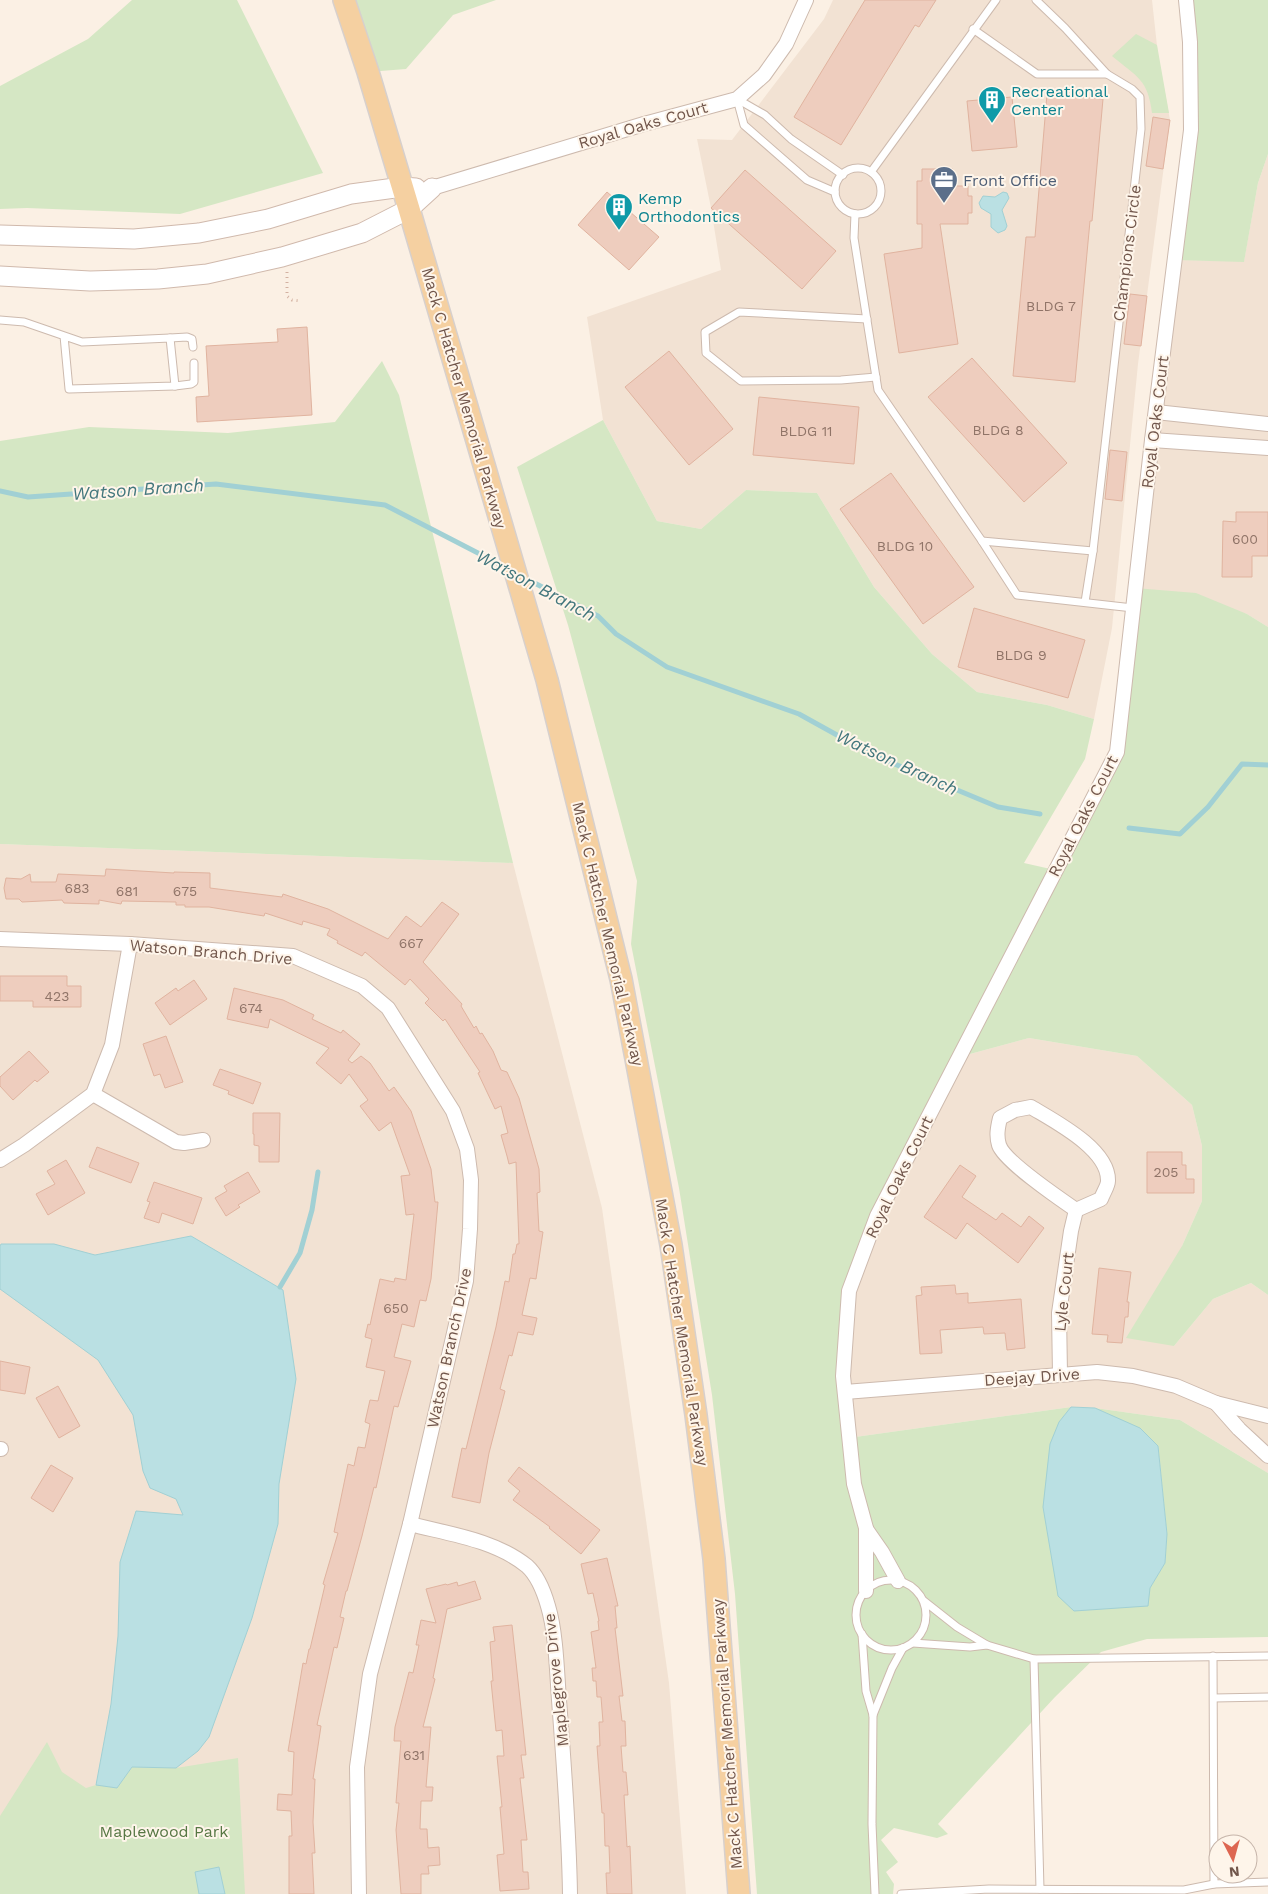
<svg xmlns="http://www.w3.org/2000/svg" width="1268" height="1894" font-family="'Work Sans',sans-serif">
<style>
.residential{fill:#f2e2d3}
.green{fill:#d5e7c4}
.water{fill:#bae0e3;stroke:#a1d0d4}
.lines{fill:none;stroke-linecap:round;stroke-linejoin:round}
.stream{stroke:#a1d0d4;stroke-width:5}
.building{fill:#eecdbe;stroke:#e0b39f}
.lane-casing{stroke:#cdbaae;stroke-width:9}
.street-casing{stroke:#cdbaae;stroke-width:16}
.secondary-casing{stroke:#d0b9ac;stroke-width:21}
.primary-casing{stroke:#d7d0cd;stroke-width:24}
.path{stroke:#d3b1a1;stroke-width:3;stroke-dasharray:1 4;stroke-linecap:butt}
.lane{stroke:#fff;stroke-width:7}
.street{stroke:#fff;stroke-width:14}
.secondary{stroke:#fff;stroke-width:19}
.primary{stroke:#f5d0a1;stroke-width:21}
.labels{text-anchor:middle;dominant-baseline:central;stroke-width:4;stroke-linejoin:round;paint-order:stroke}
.number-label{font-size:14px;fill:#907468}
.culture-label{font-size:16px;fill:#0d838f;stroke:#fef5ea;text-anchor:start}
.street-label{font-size:16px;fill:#71564b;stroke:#fef5ea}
.service-label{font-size:16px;fill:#4e5e75;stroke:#fef5ea;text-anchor:start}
.park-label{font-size:16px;fill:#577744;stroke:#fef5ea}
.water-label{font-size:18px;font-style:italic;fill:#43777d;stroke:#fef5ea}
</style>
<rect width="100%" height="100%" fill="#fbf0e4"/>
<g class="residential">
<path d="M833,0H1152L1158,55L1170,120L1138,364L1112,628L1094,719L1047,705L977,692L932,654L874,587L817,493L746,490L701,529L657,521L603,420L587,317L721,270L711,208L697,139L732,140L824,19Z"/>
<path d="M1268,154V627L1247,614L1135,588L1175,260L1244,261L1258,183Z"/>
<path d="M0,844L513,863L602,1208L669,1683L686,1894H0Z"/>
<path d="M1029,1038L1137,1056L1192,1105L1202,1146V1201L1182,1246L1174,1346L1213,1299L1251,1283L1268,1295V1473L1180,1420L1095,1408L1071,1407L848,1438L849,1291L877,1216L959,1057Z"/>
</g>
<g class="green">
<path d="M132,0H237L323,173L180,214L27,208L0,209V86L88,39Z"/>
<path d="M344,0H496L453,15L406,69L368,72Z"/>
<path d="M1186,0H1268V154L1258,183L1244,262L1175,260L1191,130Z"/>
<path d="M1136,34L1157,45L1169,113H1152C1148,79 1137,77 1112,56Z"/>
<path d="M382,361L399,395L513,863L0,844V441L89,427L228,433L335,422Z"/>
<path d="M603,420L657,521L701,529L746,490L817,493L874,587L932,654L977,692L1047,705L1094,719L1085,759L1024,863L1055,870L1117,752L1135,588L1196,593L1247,614L1268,627V1295L1251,1283L1213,1299L1174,1346L1126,1338L1182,1246L1202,1201V1146L1192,1105L1137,1056L1029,1038L959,1057L877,1216L849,1291L848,1438L1071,1407L1059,1422L1150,1588L1165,1563L1167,1534L1158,1446L1113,1417L1095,1408L1180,1420L1268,1473V1637L1147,1639L1101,1652L1055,1697L938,1824L948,1834L937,1838L894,1828L881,1840L898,1862L886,1872L894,1884L893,1894H757L735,1594L712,1395L679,1188L631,944L637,881L568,625L517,467Z"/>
<path d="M47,1742L62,1772L86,1788L96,1785L117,1788L132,1767L176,1768L238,1758L245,1894H0V1816Z"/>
</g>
<g class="water">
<path d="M1003,192L1007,193L1009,198L1002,210L1007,226L1005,230L998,233L991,227V214L981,208L979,203L983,196L995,197Z"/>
<path d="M191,1236L283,1290L296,1379L279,1484L278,1524L252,1618L209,1737L198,1751L176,1768L132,1767L117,1788L96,1785L111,1704L118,1636L120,1562L136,1511L183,1515L176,1499L150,1488L143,1471L133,1415L98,1360L0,1289V1246L1,1244H54L95,1255Z"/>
<path d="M1071,1407L1095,1408L1140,1428L1158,1446L1167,1534L1165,1563L1150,1588L1148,1606L1074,1611L1058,1596L1043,1507L1050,1444L1059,1422Z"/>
<path d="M219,1867L225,1894H199L195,1872Z"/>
</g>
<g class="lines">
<g class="stream">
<path d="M0,491L28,497L216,484L385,505L507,568"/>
<path d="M523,577L598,616L616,634L667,667L799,714L873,755L998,807L1040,814"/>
<path d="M1129,828L1180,834L1208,807L1242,764L1268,765"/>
<path d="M280,1287L300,1253L312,1210L318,1172"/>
</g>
</g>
<g class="building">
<path d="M865,0H936L919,27L915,25L841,145L794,117Z"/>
<path d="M1047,94L1103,99L1092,221H1090L1075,382L1013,376L1026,237H1035Z"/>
<path d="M1012,97L1017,147L972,151L967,101Z"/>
<path d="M1153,117L1170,120L1163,169L1146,166Z"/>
<path d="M922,169H953V186H968V196H972V213H968V224H940L958,344L899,353L884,254L922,248V224H917V181H922Z"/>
<path d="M745,170L836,251L802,289L711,208Z"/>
<path d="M607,192L659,237L629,270L578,225Z"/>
<path d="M1130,294L1147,296L1141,346L1124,344Z"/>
<path d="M307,327L312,415L197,422L196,397L209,396L206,346L278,342L277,329Z"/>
<path d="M669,351L733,429L689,465L625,387Z"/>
<path d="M972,358L1067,463L1024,502L928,397Z"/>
<path d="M759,397L859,407L854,464L753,455Z"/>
<path d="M1110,450L1127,452L1122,501L1105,499Z"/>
<path d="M891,473L974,587L923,624L840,509Z"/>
<path d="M1236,512H1268V556H1252V577H1222L1223,521L1236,522Z"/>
<path d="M974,608L1085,640L1068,698L958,667Z"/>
<path d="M106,869L174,873V872L210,873V888L282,897L283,894L328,909L388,939L406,916L421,927L442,902L459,914L423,962L462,1004L461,1006L474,1028L476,1026L480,1034L482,1033L493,1051L501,1070L507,1072L519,1098L539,1169L540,1192L537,1193L539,1231L543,1232L536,1279L530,1278L522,1315L537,1318L533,1335L518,1332L512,1356L509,1355L500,1389L505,1391L489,1453L480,1503L452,1497L462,1448L466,1449L496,1327L505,1281L509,1282L513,1254H515L517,1244H519L516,1162L509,1164L507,1156L501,1135L508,1133L501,1106L495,1109L478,1073L480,1072L445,1019L443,1021L425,1003L429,999L410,979L405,985L365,952L362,956L337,943L338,941L327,935L330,929L303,921L302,925L265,913L264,916L209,907H185V905H176V902L122,901L121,904L99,900V904L64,903L62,900L22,902L19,899H6L4,888L6,878L21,879L30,874L31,882H56L58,874L105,876Z"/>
<path d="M0,976H67V986H81V1007H33V1001H0Z"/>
<path d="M194,980L207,999L170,1025L155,1003L176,988L178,991Z"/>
<path d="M234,988L283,1000L314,1015L312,1019L341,1033L343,1030L360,1044L348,1060L352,1063L361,1056L370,1063L389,1091L394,1087L411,1111L431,1169L435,1202H438L431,1279L426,1301L420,1300L414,1327L402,1324L394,1357L411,1361L398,1407L394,1406L376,1488L374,1487L362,1536L347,1591H346L340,1617L344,1618L337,1648L334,1647L317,1725L321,1726L313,1779H315L313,1822L315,1853H312L314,1894H289V1836H292L291,1811L277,1810L278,1794L292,1795L294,1752L288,1751L303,1663L306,1664L309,1649H310L325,1585L323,1584L338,1533L334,1532L348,1464L354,1466L358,1447L365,1448L370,1424L365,1422L370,1400L378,1401L385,1371L366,1367L372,1339L365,1337L368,1324L370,1325L380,1279L394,1282L395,1278L406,1280L414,1214L406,1215L401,1176L410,1175L391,1122L379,1131L360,1106L368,1100L349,1074L341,1084L316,1063L329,1048L270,1019L268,1028L227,1019Z"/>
<path d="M166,1036L183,1082L165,1088L160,1074L154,1076L143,1044Z"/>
<path d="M29,1051L49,1072L37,1082L35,1080L13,1100L0,1086V1077Z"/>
<path d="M220,1069L261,1083L253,1104L228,1094L229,1091L213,1085Z"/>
<path d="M253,1113H280L279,1162H259V1146L254,1145V1134H253Z"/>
<path d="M97,1147L139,1163L131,1183L89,1167Z"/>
<path d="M1147,1152H1182V1165H1186V1179H1194V1193H1147Z"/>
<path d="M66,1160L85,1193L48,1215L36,1194L55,1184L47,1171Z"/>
<path d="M960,1165L976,1176L962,1197L996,1220L1002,1213L1021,1227L1029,1216L1044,1228L1018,1263L967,1223L956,1239L924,1217Z"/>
<path d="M248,1172L260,1192L238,1205L240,1207L226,1216L215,1198L227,1191L224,1186Z"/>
<path d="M154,1182L202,1198L193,1224L162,1213L159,1223L144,1218L150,1202L147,1201Z"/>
<path d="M1099,1268L1131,1272L1127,1302H1129L1128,1317H1125L1122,1343L1107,1342L1108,1335L1092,1334Z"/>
<path d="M955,1285L956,1294L968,1293V1303L1021,1299L1025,1348L1007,1350L1005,1333L984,1334L983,1327L940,1330L942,1353L920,1354L916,1296L922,1295L921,1287Z"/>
<path d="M0,1361L30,1367L25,1394L0,1390Z"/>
<path d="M58,1386L80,1426L59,1438L36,1398Z"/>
<path d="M51,1465L73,1478L53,1512L31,1498Z"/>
<path d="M519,1467L600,1530L581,1554L549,1528L550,1527L513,1500L520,1491L508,1481Z"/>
<path d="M607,1558L618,1606H615L617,1628H615L623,1696H619L622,1721H625L626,1746H621L623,1772H626L628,1795H624L627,1847L630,1846L632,1894H607L606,1873H610L609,1846H605L604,1813H602L597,1746H600L599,1722H603L601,1697H597L596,1681H593L592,1668H596L591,1632L599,1630L598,1621H599L593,1593L588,1594L581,1564Z"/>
<path d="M475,1581L481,1599L447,1609L433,1678L435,1679L423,1727H431L426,1787H433L432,1801H421L420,1829H427L428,1848L439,1847L440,1865L428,1866L429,1874H421V1894H401L396,1830L399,1803H396L401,1741H394L395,1727L409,1672L413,1673L419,1645H416L421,1620L436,1623L426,1589L446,1584L447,1585L457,1582L458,1586Z"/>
<path d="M512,1625L526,1755H521L524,1778H520L527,1840H521L523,1872H528L529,1889L500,1891L497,1855L504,1854L500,1807H502L497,1756H504L502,1730L496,1731L491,1681H493L490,1642L495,1641L493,1627Z"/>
</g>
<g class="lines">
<defs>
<g id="lane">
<path d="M1036,0L1065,28L1107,74L1132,89L1140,97L1141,129L1093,551L1085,602"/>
<path d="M973,29L1037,74H1107"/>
<path d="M737,99L744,125L807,180L835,192"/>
<path d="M737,99L765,115L791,139L843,175"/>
<circle cx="858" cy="191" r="23"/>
<path d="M871,172L996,0"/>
<path d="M855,214L854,238L878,390L982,541L1017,595L1133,608"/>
<path d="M867,319L739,312L705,332L706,353L741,381L841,380L876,377"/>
<path d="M0,320L24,322L82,342L170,338L175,386L69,389L64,336"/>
<path d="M170,338L187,337L192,339L193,347"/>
<path d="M175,386L191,384L194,382V363"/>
<path d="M982,541L1093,551"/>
<circle cx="891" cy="1615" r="35"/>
<path d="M924,1601L957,1627L987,1645L1034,1659L1268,1656"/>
<path d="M862,1634L866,1691L873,1715L872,1824L875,1894"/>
<path d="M913,1643L970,1647L987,1645"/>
<path d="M1213,1656L1214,1884"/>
<path d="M1034,1659L1040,1889"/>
<path d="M1214,1698L1268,1697"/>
<path d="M873,1715L892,1668L903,1648"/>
<path d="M901,1894L989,1889L1184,1890L1214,1884L1268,1882"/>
</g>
<g id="street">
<path d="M432,188L644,124L737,99L764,75L786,44L806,0"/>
<path d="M1156,412L1268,424"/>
<path d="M1152,440L1268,448"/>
<path d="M0,939L130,944L293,956L362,986L388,1008L453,1111L467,1149L471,1180L470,1229L466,1281L410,1524L370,1674L357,1767L359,1894"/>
<path d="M93,1094L176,1142L184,1143L203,1140"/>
<path d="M1031,1107C1054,1121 1109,1149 1108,1181C1108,1186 1103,1193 1101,1199L1076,1210C1060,1199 1004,1161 999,1145C996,1135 998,1127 1000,1118L1015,1110Z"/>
<path d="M0,1160L24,1145L93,1094L112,1045L130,944"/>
<path d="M1060,1374L1059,1313L1071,1231L1076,1210"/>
<path d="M845,1392L1097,1372L1133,1376L1176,1386L1216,1403"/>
<path d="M1268,1416L1216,1403L1239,1429L1268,1456"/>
<path d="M0,1449H1"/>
<path d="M410,1524C449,1534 495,1540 527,1566C538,1576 544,1592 548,1606C556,1632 557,1673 559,1700C564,1765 569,1829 570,1894"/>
<path d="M866,1529L882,1552L898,1581"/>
<path d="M866,1591V1528L854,1484L843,1376L849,1291L877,1216L1117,752L1152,440L1191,130L1190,42L1186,0"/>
</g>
<g id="secondary">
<path d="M0,235L134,239L199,233L268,219L351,194L402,187L416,188"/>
<path d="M0,276L90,281L158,279L207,274L282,257L362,233L409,209L432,188"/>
</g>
<path id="primary" d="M344,0L368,72L409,209L547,680L621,979L671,1245L696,1415L714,1559L739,1894"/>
</defs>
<use href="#lane" class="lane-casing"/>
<use href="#street" class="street-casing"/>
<use href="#secondary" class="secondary-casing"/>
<use href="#primary" class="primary-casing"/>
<path class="path" d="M287,272V296L292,300L301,301"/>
<use href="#lane" class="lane"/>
<use href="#street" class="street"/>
<use href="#secondary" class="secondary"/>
<use href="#primary" class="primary"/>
</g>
<defs>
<symbol id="building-pin" viewBox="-11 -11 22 30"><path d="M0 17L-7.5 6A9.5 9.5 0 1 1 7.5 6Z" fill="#0f9aa8" stroke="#fef5ea"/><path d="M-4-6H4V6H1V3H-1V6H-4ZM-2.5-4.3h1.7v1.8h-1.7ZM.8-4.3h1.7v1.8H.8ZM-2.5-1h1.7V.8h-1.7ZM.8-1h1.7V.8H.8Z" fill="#fff"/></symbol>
<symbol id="office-pin" viewBox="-11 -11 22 30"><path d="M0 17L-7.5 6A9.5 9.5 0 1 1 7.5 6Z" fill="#5c6f8a" stroke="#fef5ea"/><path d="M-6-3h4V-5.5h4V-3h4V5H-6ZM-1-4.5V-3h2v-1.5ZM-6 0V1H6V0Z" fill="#fff"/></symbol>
</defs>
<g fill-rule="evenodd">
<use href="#building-pin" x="976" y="84" width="32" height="43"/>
<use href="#office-pin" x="928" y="164" width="32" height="43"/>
<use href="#building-pin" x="603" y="191" width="32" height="43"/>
</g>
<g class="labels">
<g class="number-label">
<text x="1051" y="306">BLDG 7</text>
<text x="998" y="430">BLDG 8</text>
<text x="806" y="431">BLDG 11</text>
<text x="1245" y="539">600</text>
<text x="905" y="546">BLDG 10</text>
<text x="1021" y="655">BLDG 9</text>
<text x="77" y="888">683</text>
<text x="127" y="891">681</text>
<text x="185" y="891">675</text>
<text x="411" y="943">667</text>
<text x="57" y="996">423</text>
<text x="251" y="1008">674</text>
<text x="1166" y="1172">205</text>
<text x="396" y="1308">650</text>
<text x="414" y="1755">631</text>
</g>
<g class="culture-label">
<text x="1011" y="91">Recreational<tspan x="1011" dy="18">Center</tspan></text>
<text x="638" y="198">Kemp<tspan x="638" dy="18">Orthodontics</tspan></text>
</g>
<g class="street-label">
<text transform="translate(643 125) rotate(-16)">Royal Oaks Court</text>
<text transform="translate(1127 253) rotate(-83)">Champions Circle</text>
<text transform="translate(464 398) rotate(74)">Mack C Hatcher Memorial Parkway</text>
<text transform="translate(1155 422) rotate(-83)">Royal Oaks Court</text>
<text transform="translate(1083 816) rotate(-63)">Royal Oaks Court</text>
<text transform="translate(608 934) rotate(77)">Mack C Hatcher Memorial Parkway</text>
<text transform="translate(211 952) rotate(5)">Watson Branch Drive</text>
<text transform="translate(899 1177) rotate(-64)">Royal Oaks Court</text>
<text transform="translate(1064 1292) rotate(-84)">Lyle Court</text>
<text transform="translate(682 1332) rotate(81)">Mack C Hatcher Memorial Parkway</text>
<text transform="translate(449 1348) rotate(-78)">Watson Branch Drive</text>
<text transform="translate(1032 1377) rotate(-4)">Deejay Drive</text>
<text transform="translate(556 1680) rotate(-96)">Maplegrove Drive</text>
<text transform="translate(727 1734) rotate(-94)">Mack C Hatcher Memorial Parkway</text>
</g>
<g class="service-label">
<text x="963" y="180">Front Office</text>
</g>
<g class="park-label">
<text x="164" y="1831">Maplewood Park</text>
</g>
<g class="water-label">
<text transform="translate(138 489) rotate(-4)">Watson Branch</text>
<text transform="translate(536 585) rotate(28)">Watson Branch</text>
<text transform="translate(897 762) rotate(25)">Watson Branch</text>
</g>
</g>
<g transform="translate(1233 1859) rotate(174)"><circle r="24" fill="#fef5ea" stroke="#c6b5aa"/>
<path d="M0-4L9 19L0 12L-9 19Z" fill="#dd6651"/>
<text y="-8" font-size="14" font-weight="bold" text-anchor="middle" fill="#71564b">N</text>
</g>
</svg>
